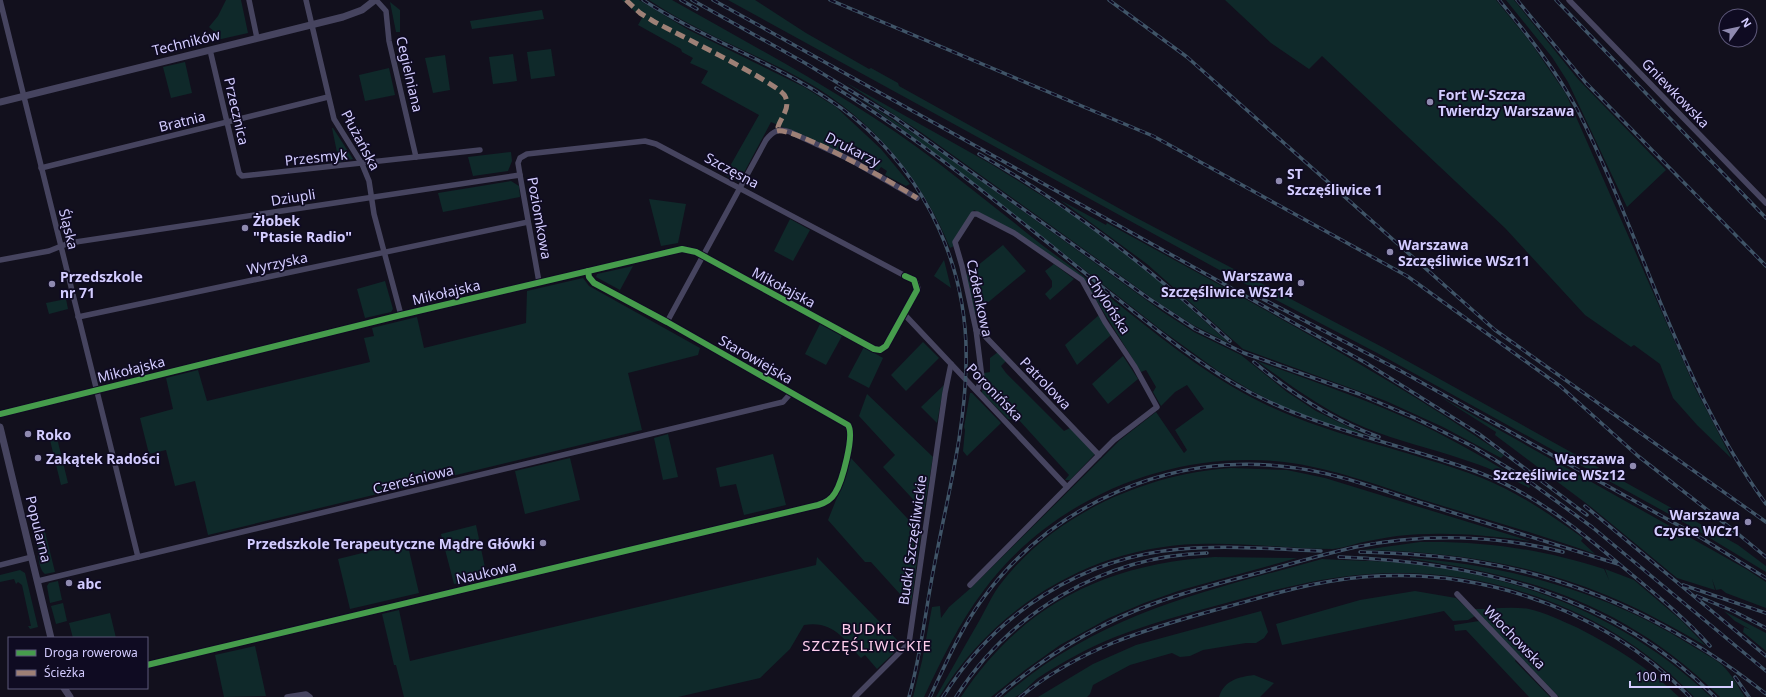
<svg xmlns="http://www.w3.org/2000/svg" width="1766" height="697" font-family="'Noto Sans',sans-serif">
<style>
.green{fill:#0f292a}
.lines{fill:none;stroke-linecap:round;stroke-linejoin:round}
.minor{stroke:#46445f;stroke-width:5.5}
.tertiary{stroke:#46445f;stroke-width:7}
.rail-casing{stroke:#3f5467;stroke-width:3.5}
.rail{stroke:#0f0b22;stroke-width:2;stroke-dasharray:6;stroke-linecap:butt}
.quiet{stroke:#9e8076;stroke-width:5;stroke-dasharray:10 5;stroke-linecap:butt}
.cycleway-casing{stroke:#0f0b22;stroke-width:8}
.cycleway{stroke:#469c4c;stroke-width:6}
.poi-dot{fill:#8f8ab0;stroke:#0f0b22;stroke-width:1.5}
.labels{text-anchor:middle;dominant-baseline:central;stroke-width:3.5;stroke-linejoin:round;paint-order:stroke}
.street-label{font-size:14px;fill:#d3ccff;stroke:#0f0b22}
.poi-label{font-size:14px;font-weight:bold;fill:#d3ccff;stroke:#0f0b22;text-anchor:start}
.neighbourhood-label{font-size:15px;letter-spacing:1px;fill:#ffceed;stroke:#0f0b22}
</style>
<rect width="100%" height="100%" fill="#12101d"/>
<g class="green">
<path d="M226,0H241L248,33L217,40L215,32L209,27L218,16Z"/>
<path d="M622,0H639L687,29L804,87L836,107L881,149L910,184L906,186L885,175L887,171L881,167L878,171L854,157L859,149L850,142L847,143L842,153L771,122L739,182L725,175L759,115L701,83L708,71L690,63L693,58L682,52L681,49L638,25L642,18Z"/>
<path d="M649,0H672C762,51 854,99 937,162C972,189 1007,217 1042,245C1059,258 1077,270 1093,284C1138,319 1182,357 1231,386C1309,433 1398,446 1482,478C1519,493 1551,515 1583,538L1581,541L1595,554C1542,535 1485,519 1430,502C1382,487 1334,468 1284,462C1171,449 1052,498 984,590C959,623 942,659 924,697H913L922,661L932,607L940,606L941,618L949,607L972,587L1120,440L1156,412L1184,453L1187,450L1175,430L1204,409L1187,385L1175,392L1161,406L1153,392L1156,387L1146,370L1141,372L1086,284L1014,232L974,210L953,241L954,246L950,248C922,178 873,120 807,82C755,53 698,33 649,0Z"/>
<path d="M728,0H755L806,33L869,69L871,68L898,83L899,86L1131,215L1384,348L1738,545L1766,566V572L1685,523L1381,355L1234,278Z"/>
<path d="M1225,0H1496L1531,43L1566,94L1695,388L1732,459L1697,425L1673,398L1660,364L1634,345L1631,347L1585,315L1505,228L1322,56L1309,69L1271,43Z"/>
<path d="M1506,0H1514L1577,78L1666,170L1627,207L1568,82L1552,57Z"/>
<path d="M390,2L400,10V32H396Z"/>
<path d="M542,10L544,19L472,29L470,21Z"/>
<path d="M551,49L555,76L531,79L527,52Z"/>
<path d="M513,54L517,81L493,84L489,57Z"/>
<path d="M445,55L450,90L433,93L425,58Z"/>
<path d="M185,62L192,93L171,98L163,67Z"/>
<path d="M389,68L395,95L365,101L359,75Z"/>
<path d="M845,82L991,164L1068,212L1116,247L1165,286L1229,343L1193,325L1156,301L922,133Z"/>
<path d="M858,97L931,145L1163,312L1194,332L1241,355L1287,392L1316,411L1371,438L1328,424L1288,409L1252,391L1218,371L1160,329L939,156Z"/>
<path d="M332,128H333L353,159L339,162Z"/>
<path d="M511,152L512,161L508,171L473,176L468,157Z"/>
<path d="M511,181L519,186L520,197L443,212L438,193Z"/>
<path d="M649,199L686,204L678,243L661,246Z"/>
<path d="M1060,200L1106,225L1107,223C1241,297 1377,368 1504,455L1501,458L1443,427L1386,401L1243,349L1147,264Z"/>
<path d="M790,219L810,230L793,261L774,251Z"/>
<path d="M1003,245L1026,271L974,314L966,275Z"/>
<path d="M944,260L951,288L934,276Z"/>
<path d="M1054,264L1074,279L1050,300L1045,294L1052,287V281L1045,271Z"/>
<path d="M633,266L620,290L596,277L597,274Z"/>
<path d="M583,278L589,286L700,348L698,355L628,373L642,430L208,535L195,481L175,486L166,450L149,454L140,418L173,409L166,378L198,370L207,401L370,362L364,338L374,336L372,328L417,317L424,348L526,323L527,291Z"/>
<path d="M385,281L393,309L391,312L365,318L357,289Z"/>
<path d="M66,299L68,309L49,314L46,303Z"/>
<path d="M1099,315L1111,335L1077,365L1065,345Z"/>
<path d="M820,324L842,336L826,365L805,354Z"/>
<path d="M923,342L939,358L906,391L891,375Z"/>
<path d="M864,347L883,358L869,388L848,377Z"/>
<path d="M998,352L1006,361L1001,366L1006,373L1064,431L1070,428L1095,454L1070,480H1065L1069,475L1018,419L1013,420L1008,419L982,393L984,373L990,372V358Z"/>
<path d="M1123,356L1138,379L1108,404L1092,384Z"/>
<path d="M1257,361C1312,381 1369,400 1422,425C1459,443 1495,464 1530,486L1529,488C1507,476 1485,466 1462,459C1430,448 1397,441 1366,428C1326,412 1292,387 1257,361Z"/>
<path d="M944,385L937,423L921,407Z"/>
<path d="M970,393H972L1001,423L967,456L963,451L965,430L964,427Z"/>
<path d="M867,394L933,457L924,511L883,467L895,455L859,416Z"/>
<path d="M1439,396L1746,569L1766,582V608L1726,593L1721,589L1716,590L1712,579L1715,590L1677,578L1591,507L1495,435L1496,432Z"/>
<path d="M668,434L678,477L663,480L654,438Z"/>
<path d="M57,438L68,483L61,485L50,440Z"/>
<path d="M773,454L786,505L744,515L736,484L720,487L716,468Z"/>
<path d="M849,456L921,533L911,604H909L871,562H865L828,520L844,480Z"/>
<path d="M570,458L580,500L525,514L515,471Z"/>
<path d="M1231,468L1287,470L1325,478L1530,541C1487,535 1441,531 1397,536C1384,538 1371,540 1359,543C1351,545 1342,548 1333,549C1288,549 1242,542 1197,544C1091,547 994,607 939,697H936C950,672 964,647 978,623C985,611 991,597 999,586C1052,515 1144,474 1231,468Z"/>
<path d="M476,525L487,577L454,584L441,534Z"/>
<path d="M45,532L55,572L45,574C36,567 39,544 36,534Z"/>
<path d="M407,542L419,593L350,609L338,559Z"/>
<path d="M1420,542C1487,541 1540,549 1604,569L1609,580L1605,569L1634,580L1682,621L1706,646C1673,627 1641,609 1606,595C1528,563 1447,551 1363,550Z"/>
<path d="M817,557L900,643V647L877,669L865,655L861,658C844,639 833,620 804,625L790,649L760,678L678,697H404L396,665H394L382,614L399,610L410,661L816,565Z"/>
<path d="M1214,557L1297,558L1181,590L1144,603L1109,618L1060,645L1025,670L991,697H961C1021,605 1106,564 1214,557Z"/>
<path d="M1410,558C1507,565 1606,592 1689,644C1699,651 1713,657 1722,665C1731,673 1738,687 1745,697H1720C1630,608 1533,575 1410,559Z"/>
<path d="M1322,559C1348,561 1374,560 1401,563C1517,574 1626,616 1711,697H1694C1611,610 1490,566 1370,574C1321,577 1274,590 1226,603C1189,613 1151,623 1115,637C1088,648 1062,662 1038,678C1031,683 1023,694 1015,697C1012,697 1007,697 1003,697C1100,613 1203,592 1322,559Z"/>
<path d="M20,570L25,573L38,627L30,629L28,626H31L22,585L18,582L16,584L14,579L0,582V575Z"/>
<path d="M58,581L62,600L50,603L47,586L49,583Z"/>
<path d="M1415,591L1456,598L1475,616L1468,620L1453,621L1444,611L1282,645L1276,624L1360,600Z"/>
<path d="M63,603L67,621L56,624L51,606Z"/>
<path d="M1474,609C1492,609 1512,606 1529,609C1547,613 1562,621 1578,628C1615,647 1649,668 1679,697H1559Z"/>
<path d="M1261,611L1268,632L1264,638L1256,643H1246L1203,650L1190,656L1180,657L1172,653L1130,665L1093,685L1090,694L1087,697H1038L1093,664L1136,645Z"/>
<path d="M1724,611L1766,633V651L1743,632L1744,627L1751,630L1735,621Z"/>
<path d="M110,613L116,638H73L69,623Z"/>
<path d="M1479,621L1516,659L1515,661L1550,697H1529L1466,630L1455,631L1454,625Z"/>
<path d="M255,646L266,696L224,697L215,655Z"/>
<path d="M1254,675L1274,683L1260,697H1219C1224,680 1239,677 1254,675Z"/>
</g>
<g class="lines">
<g class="minor">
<path d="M0,0L138,557"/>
<path d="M249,0L257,38"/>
<path d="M306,0L334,119L362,164L369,181L374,214L401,315"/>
<path d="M376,0L386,11L389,41L416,157"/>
<path d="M1569,0L1766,203"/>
<path d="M210,50L239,173L242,176L480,150"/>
<path d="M41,168L328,97"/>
<path d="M0,260L49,251L69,243L520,175"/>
<path d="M904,314L1067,487"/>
<path d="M78,317L528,222"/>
<path d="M667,322L766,140C773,131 779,128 790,132L851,160L917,198"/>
<path d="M976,330L981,332L1099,455"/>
<path d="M0,414L401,315L675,250L687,249L696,252L877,350L886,346L918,288L916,282L911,279L656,144L645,141L527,154L520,158L518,163L520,175L539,282"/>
<path d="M0,565L32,557"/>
<path d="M38,581L783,402L791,393"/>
<path d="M970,585L1099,455L1114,440L1157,407L1135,367L1105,322L1082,280L1014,233L977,214H973L955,242L962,266L976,330L982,378L977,391"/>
<path d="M1457,594L1555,697"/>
<path d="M147,665L818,505C825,503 831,500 835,493C842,482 855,435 848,425L667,322L594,283L589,277L588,271"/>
<path d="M287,697L306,694L310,697"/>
<path d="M855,697L909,643L945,393L951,364"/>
</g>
<g class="tertiary">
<path d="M0,102L343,17L362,10L375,0"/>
<path d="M0,427L51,638"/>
<path d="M64,688L70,697"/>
</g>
<defs>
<g id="rail">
<path d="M643,0C711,44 791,67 854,118C928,178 969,271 966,365C965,430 948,494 936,557C926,604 922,651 909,697"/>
<path d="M681,0L697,9"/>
<path d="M692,0L805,63L894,117L1148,298L1195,329L1244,353L1359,394L1415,418L1472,446L1523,477L1592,527L1766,671"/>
<path d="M713,0L1366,363L1479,434L1587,515"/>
<path d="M830,0L1153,136L1407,276L1560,386L1638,456L1737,533L1766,557"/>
<path d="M1109,0L1187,57L1495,330L1766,522"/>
<path d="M1499,0C1528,35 1555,69 1577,109C1643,239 1679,385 1766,504"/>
<path d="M1517,0L1586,83L1766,266"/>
<path d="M1556,0L1766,218"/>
<path d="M836,88C933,147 1021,222 1110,293C1150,324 1189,357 1233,383C1311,429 1397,442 1480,473C1535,494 1579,530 1624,568C1654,593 1684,617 1710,646"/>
<path d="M979,154C1072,207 1152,270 1230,341"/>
<path d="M1257,296L1399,370L1703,539L1766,578"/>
<path d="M1254,362C1292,394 1332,420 1379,437"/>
<path d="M1585,506L1766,656"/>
<path d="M1360,552C1398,553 1435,555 1472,561C1581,578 1680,626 1766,694"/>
<path d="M1339,557C1479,562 1613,595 1715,697"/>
<path d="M1683,585L1766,613"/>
<path d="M1697,596L1733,611L1766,628"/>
<path d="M1735,677L1749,697"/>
<path d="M930,697C946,663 961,628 984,597C1054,503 1172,452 1288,467C1335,472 1380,490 1425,504C1489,524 1553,544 1618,564"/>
<path d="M943,697C995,613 1083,557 1181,549C1227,545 1275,549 1321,551"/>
<path d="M956,697C1010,612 1105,556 1207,553"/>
<path d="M997,697C1045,656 1098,623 1158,602C1192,590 1227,581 1262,572C1293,563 1324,554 1356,547C1424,533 1496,535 1563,552"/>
<path d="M1020,697C1079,649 1143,630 1215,610C1254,600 1292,587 1332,581C1462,560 1598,603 1690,697"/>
</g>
</defs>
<use href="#rail" class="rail-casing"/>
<use href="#rail" class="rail"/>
<g class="quiet">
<path d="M626,0L640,13L653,21C671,31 780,84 785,96C791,108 781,117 778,127L780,130"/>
<path d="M777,131C795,127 897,185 917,198"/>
</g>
<defs>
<g id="cycleway">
<path d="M0,414L401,315L682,249L696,252L874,349L880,350L886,346L917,290L914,280L905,276"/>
<path d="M147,665L818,505C825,503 831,500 835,493C842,482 855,435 848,425L667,322L594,283L589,277L588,271"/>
</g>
</defs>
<use href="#cycleway" class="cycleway-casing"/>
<use href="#cycleway" class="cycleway"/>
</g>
<g class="poi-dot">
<circle cx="1430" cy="102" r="4"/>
<circle cx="1279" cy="181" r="4"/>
<circle cx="245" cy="228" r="4"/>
<circle cx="1390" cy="252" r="4"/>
<circle cx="1301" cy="283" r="4"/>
<circle cx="52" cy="284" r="4"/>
<circle cx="28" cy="434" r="4"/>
<circle cx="38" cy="458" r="4"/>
<circle cx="1633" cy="466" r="4"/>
<circle cx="1748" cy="522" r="4"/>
<circle cx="543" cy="543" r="4"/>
<circle cx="69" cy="583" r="4"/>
</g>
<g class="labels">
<g class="street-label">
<text transform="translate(186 42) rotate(-14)">Techników</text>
<text transform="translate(410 74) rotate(77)">Cegielniana</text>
<text transform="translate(1676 93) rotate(46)">Gniewkowska</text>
<text transform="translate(237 111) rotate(77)">Przecznica</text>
<text transform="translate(182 121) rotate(-14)">Bratnia</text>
<text transform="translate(361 140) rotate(62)">Płużańska</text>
<text transform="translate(853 149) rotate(27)">Drukarzy</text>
<text transform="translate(316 157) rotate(-6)">Przesmyk</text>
<text transform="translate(732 170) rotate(28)">Szczęsna</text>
<text transform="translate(293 197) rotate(-9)">Dziupli</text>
<text transform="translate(540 218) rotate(80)">Poziomkowa</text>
<text transform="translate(69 229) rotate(76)">Śląska</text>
<text transform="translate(277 263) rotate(-12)">Wyrzyska</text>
<text transform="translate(784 287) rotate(28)">Mikołajska</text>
<text transform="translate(446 292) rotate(-13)">Mikołajska</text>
<text transform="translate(980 298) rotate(78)">Czółenkowa</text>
<text transform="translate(1109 304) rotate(57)">Chylońska</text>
<text transform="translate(756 359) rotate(30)">Starowiejska</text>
<text transform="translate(131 369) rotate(-14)">Mikołajska</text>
<text transform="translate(1046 383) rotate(46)">Patrolowa</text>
<text transform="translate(995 392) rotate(46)">Poronińska</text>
<text transform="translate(413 479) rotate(-14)">Czereśniowa</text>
<text transform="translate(39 529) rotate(76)">Popularna</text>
<text transform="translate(912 540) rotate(-82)">Budki Szczęśliwickie</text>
<text transform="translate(486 572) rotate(-13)">Naukowa</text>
<text transform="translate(1515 637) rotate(46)">Włochowska</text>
</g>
<g class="poi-label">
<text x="1438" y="94">Fort W-Szcza<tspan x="1438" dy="16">Twierdzy Warszawa</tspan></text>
<text x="1287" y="173">ST<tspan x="1287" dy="16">Szczęśliwice 1</tspan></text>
<text x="253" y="220">Żłobek<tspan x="253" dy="16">"Ptasie Radio"</tspan></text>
<text x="1398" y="244">Warszawa<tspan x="1398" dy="16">Szczęśliwice WSz11</tspan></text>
<text x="1293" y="275" text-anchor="end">Warszawa<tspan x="1293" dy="16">Szczęśliwice WSz14</tspan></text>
<text x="60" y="276">Przedszkole<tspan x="60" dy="16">nr 71</tspan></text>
<text x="36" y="434">Roko</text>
<text x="46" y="458">Zakątek Radości</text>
<text x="1625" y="458" text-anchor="end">Warszawa<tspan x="1625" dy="16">Szczęśliwice WSz12</tspan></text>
<text x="1740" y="514" text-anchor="end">Warszawa<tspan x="1740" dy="16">Czyste WCz1</tspan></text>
<text x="535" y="543" text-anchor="end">Przedszkole Terapeutyczne Mądre Główki</text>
<text x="77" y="583">abc</text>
</g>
<g class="neighbourhood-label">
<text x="867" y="628">BUDKI<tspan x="867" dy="17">SZCZĘŚLIWICKIE</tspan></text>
</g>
</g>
<rect x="8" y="637" width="140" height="52" fill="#0f0b22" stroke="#5d587a"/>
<rect x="16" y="650" width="20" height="6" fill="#469c4c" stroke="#5d587a"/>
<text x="44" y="657" font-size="12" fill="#d3ccff">Droga rowerowa</text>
<rect x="16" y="670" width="20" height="6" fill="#9e8076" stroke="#5d587a"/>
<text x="44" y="677" font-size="12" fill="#d3ccff">Ścieżka</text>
<g transform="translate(1738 28) rotate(57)"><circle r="19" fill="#0f0b22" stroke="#5d587a"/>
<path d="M0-3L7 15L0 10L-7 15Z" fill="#8f8ab0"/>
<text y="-6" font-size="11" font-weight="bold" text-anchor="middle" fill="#d3ccff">N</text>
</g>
<path d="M1630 681v6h102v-6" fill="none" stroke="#d3ccff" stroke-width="2"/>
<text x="1636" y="681" font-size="12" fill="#d3ccff" stroke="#0f0b22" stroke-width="3" paint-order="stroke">100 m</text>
</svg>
